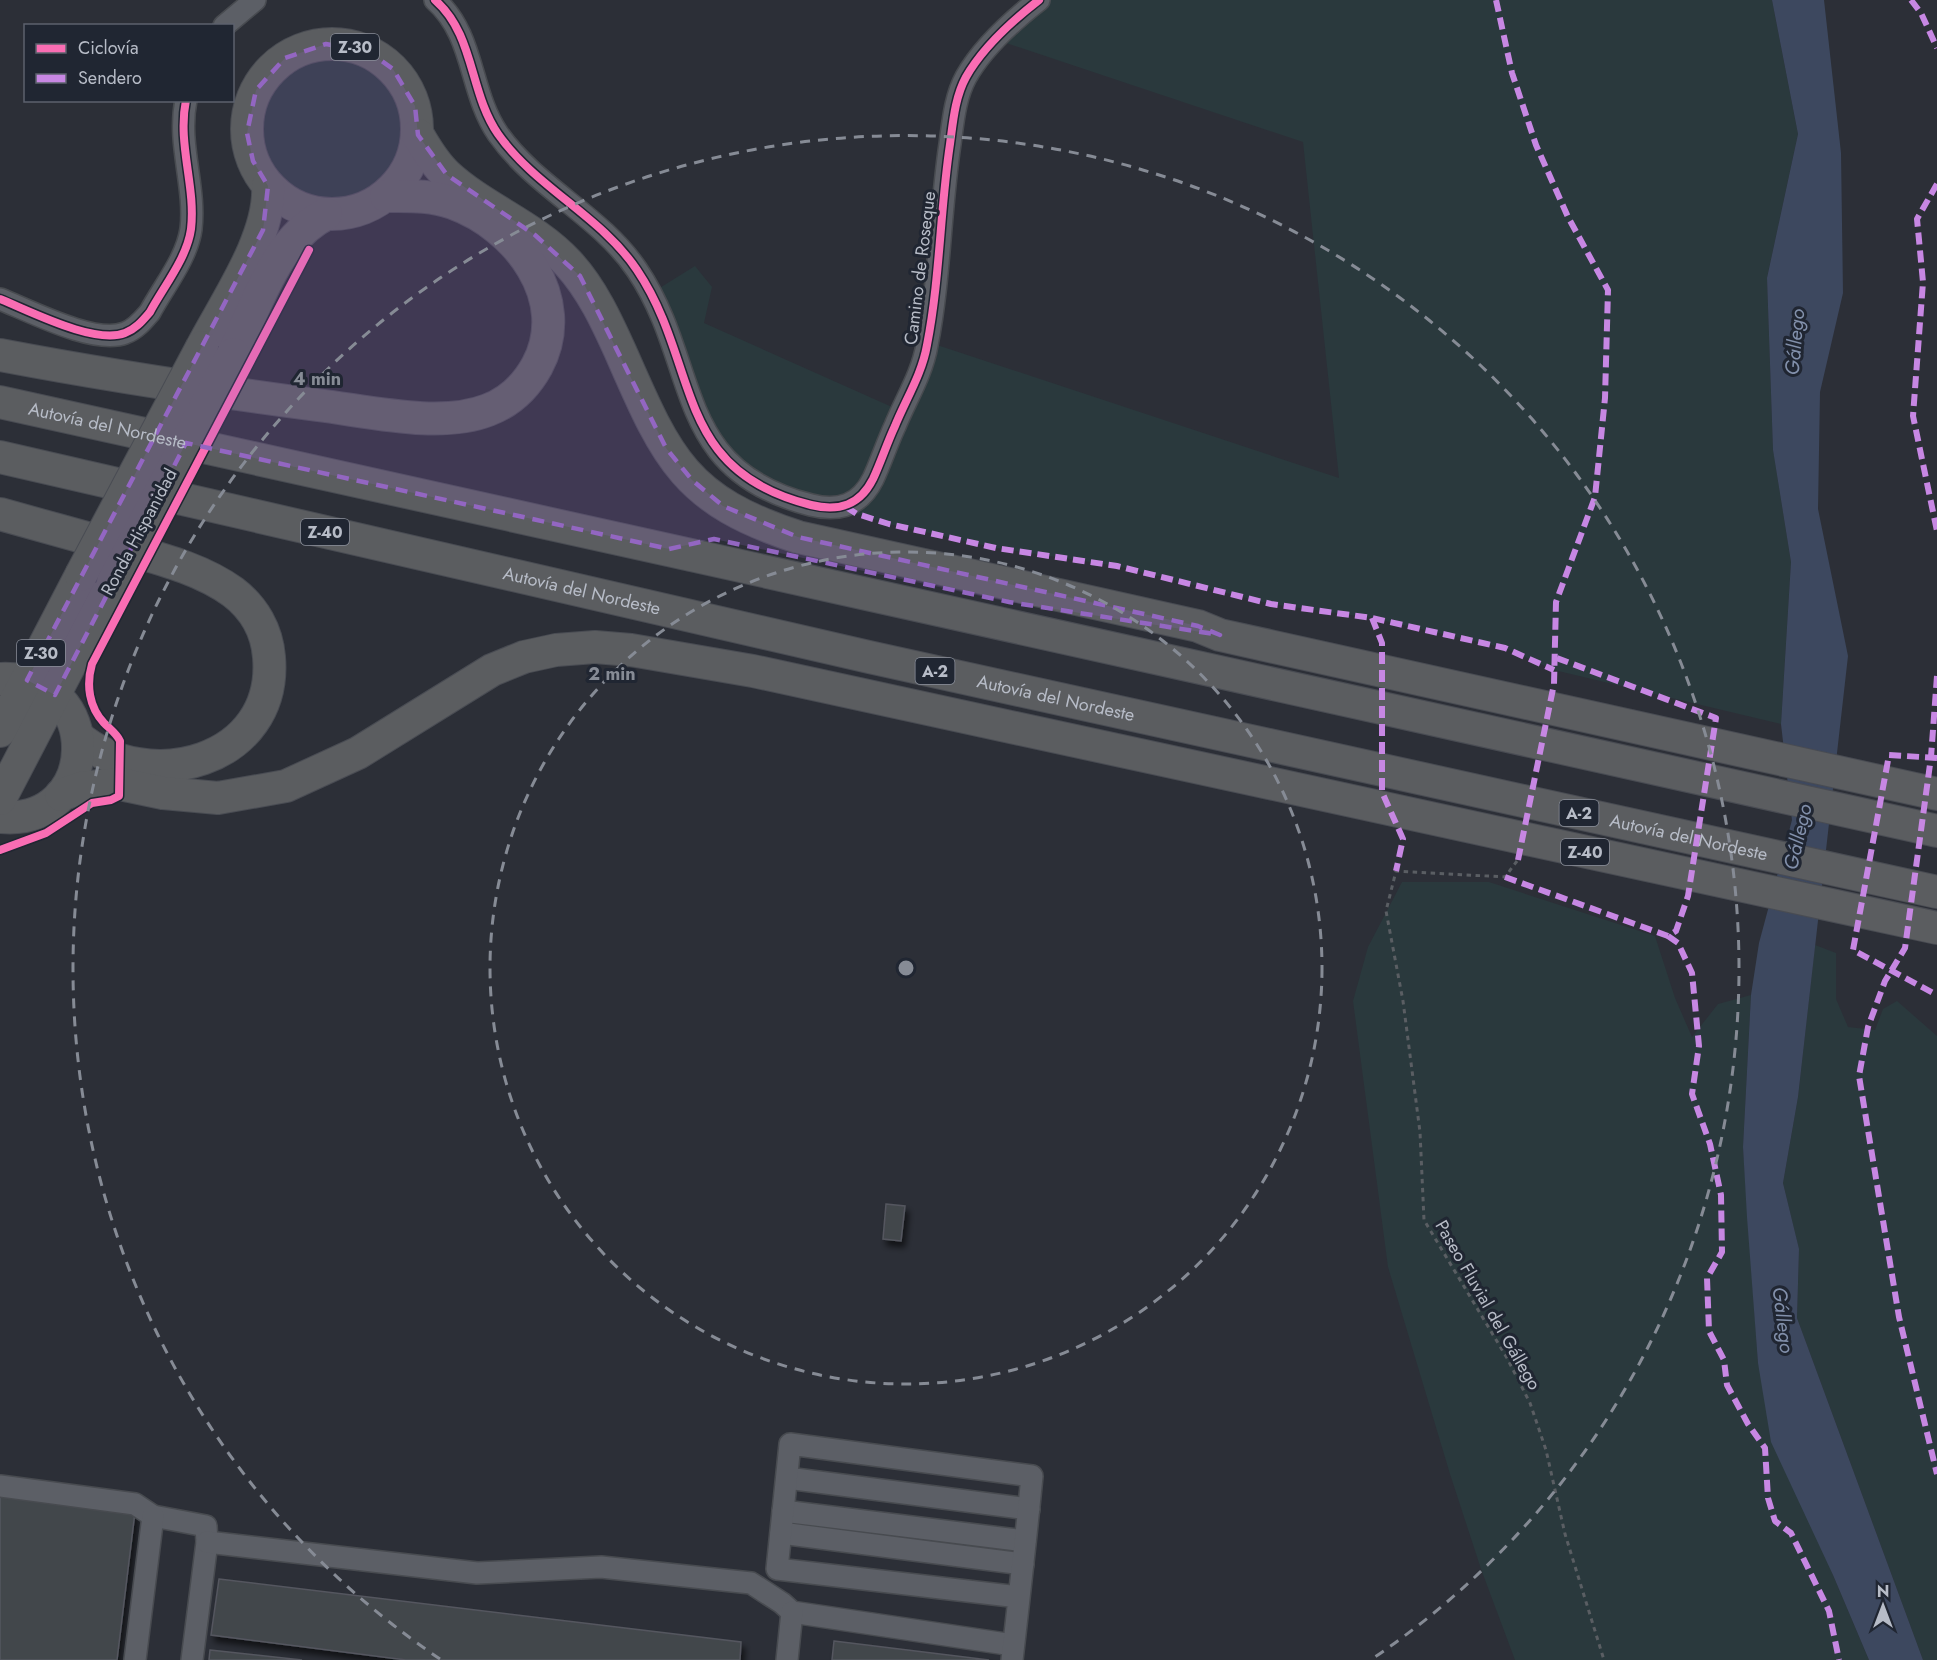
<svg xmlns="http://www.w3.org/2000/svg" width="1937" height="1660" font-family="Jost,sans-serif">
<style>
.green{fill:#2a393d}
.water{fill:#3d485f}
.building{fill:#43464c;stroke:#54575f;stroke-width:1.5;filter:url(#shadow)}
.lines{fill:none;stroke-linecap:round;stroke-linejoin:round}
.minor-casing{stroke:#484b50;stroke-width:24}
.highway-casing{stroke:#494c53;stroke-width:34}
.path{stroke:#5a5e63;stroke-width:3;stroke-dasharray:4.5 4.5;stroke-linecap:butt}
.minor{stroke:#5c5f66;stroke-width:21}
.highway{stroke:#5b5d60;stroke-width:32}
.highway-bridge-casing{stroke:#494c53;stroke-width:34;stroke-linecap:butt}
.highway-bridge{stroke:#5b5d60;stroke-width:32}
.quiet{stroke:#c787e3;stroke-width:6;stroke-dasharray:12 6;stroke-linecap:butt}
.cycleway-casing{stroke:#202632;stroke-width:11}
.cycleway{stroke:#f96db3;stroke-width:8}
.marked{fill:#9366c2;fill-opacity:0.2;stroke:#9366c2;stroke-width:4.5;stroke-dasharray:12 8;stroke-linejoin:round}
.ring{fill:none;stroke:#868b95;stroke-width:3;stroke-dasharray:10 8}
.labels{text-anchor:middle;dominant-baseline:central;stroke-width:6;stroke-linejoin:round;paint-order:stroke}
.shield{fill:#202632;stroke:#8a8f9a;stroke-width:1.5}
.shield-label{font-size:16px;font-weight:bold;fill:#b7bcc7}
.street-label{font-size:18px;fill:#b7bcc7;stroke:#202632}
.water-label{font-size:20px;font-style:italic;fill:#8290ab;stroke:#202632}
.centre{fill:#868b95;stroke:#202632;stroke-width:3}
.ring-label{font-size:18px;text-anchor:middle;font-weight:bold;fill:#868b95;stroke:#202632;stroke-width:6;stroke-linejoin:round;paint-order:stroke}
</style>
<defs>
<filter id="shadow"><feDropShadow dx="3.5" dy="6" stdDeviation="3" flood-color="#0009"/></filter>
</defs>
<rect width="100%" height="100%" fill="#2c2f37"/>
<g class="green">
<path d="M1039,0H1772L1798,134L1767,278L1773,449L1791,562L1781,724L1554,670L1505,648L1372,618L1271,604L1117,566L996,548L889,524L857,514L846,507L738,473L650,294L695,266L712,287L704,323L901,411L928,342L1339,478L1303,142L994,39Z"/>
<circle cx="333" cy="129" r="72"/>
<path d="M1402,882H1489L1655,936L1675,998L1692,1037L1718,1004L1751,995L1743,1147L1758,1363L1833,1575L1869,1660H1515L1481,1569L1450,1474L1388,1267L1353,1001L1368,947Z"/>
<path d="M1815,945L1836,953V999L1848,1027L1875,1030L1883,1009L1897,1001L1937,1036V1660H1923L1797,1318L1799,1250L1783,1183L1798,1097Z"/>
</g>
<path class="water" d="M1772,0H1824L1841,153L1843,293L1820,392L1818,509L1848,656L1798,1097L1783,1183L1799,1249L1797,1318L1923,1660H1869L1833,1575L1771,1442L1758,1363L1747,1217L1743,1147L1751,995L1759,943L1792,820L1781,724L1791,562L1773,450L1767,278L1798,134Z"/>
<g class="building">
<path d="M886,1204L905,1206L901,1241L883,1239Z"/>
<path d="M0,1496L135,1512L117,1660H0Z"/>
<path d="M219,1579L741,1642L740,1660H406L211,1635Z"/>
<path d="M834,1641L989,1660H832Z"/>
<path d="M210,1650L302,1660H209Z"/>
</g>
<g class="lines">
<defs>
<g id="minor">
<path d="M435,0C475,35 469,92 498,134C536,188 601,216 637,270C701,365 671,470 811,505C839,512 860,505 873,479C881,462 887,443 895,426C906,399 922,374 927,345C940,279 940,210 950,144C953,122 955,97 966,77C983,47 1012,21 1039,0"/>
<path d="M224,26L255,0"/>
<path d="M0,299C30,311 95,345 125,333C136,329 143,320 150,312C164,286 187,258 191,229C196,186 177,144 186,100"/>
<path d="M787,1478L1029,1509"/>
<path d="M0,1486L135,1504L153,1516L206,1526L207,1542L192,1660"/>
<path d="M783,1511L1025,1541"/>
<path d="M781,1533L1023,1564"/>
<path d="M207,1542L477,1573L601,1567L751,1583L782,1603L792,1612L1013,1645"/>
<path d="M135,1660L153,1516"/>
<path d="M787,1660L792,1612"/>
<path d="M1012,1660C1019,1599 1026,1538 1032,1476L790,1444L777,1569L1019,1597"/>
</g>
<g id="highway">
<circle cx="332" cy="129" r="85"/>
<path d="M418,135C426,149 435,164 447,175C484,209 534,226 568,263C592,289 607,322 621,353C667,458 684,500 798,537L1198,626L1220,635L1937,794"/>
<path d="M202,347C226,301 271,237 268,186"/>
<path d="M233,354C257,305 275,240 326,214"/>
<path d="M0,355C105,375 211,391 317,405C368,411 440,429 488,410C509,402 526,386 537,366C573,299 517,226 453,203C431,195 409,196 386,196"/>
<path id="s1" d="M0,402L1937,831"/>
<path id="s2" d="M0,457L869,657L1937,892"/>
<path d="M0,514C40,525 79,536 119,547C157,558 200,568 233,592C254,608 267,631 269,657C278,762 148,796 78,737"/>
<path d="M0,679C107,674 101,827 0,817"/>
<path d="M0,731L81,575"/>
<path d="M61,795L81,788L120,784L163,793L218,798L286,786L358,753L492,670L524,657L556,650L595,647L631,650L753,671L1937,928"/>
<path d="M0,799L113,582"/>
</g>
</defs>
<use href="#minor" class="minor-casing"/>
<use href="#highway" class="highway-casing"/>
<path class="path" d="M1517,861L1505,877L1396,871L1386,911L1403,1001L1420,1132L1424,1220L1507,1358L1530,1403L1546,1450L1565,1534L1604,1660"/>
<use href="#minor" class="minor"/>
<use href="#highway" class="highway"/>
<defs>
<g id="highway-bridge">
<path d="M81,575L202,347"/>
<path d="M113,582L233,354"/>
</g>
</defs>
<use href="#highway-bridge" class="highway-bridge-casing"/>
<use href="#highway-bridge" class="highway-bridge"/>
<g class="quiet">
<path d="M1496,0L1512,73L1536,145L1568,217L1608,290L1605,398L1595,497L1556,602L1554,684L1518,860"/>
<path d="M1911,0L1921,13L1937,48"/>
<path d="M1937,184L1917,219L1923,282L1913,416L1937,531"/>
<path d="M846,507L857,514L889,524L996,548L1117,566L1271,604L1372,618L1505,648L1554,670"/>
<path d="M1372,618L1382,643V792L1403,839L1396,871"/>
<path d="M1937,676L1931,757L1905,948L1885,981L1868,1027L1859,1076L1899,1317L1937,1474"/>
<path d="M1937,758L1889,755L1853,950L1937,995"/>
<path d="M1505,877L1668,936L1676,931L1688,896L1716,718L1554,657"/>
<path d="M1668,936L1678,943L1692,973L1699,1046L1692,1094L1710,1144L1721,1195L1722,1252L1707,1278L1709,1331L1724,1360L1727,1385L1748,1424L1765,1448L1768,1498L1775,1521L1791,1533L1829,1611L1839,1660"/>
</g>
<defs>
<g id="cycleway">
<path d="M435,0C475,35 469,92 498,134C536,188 601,216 637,270C701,365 671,470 811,505C839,512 860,505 873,479C881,462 887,443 895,426C906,399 922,374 927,345C940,279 940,210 950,144C953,122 955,97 966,77C983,47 1012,21 1039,0"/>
<path d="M0,299C30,311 95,345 125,333C136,329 143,320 150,312C164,286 187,258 191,229C196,186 177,144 186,100"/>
<path d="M0,850L46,833L92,803L111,800L119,796L120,741C117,734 110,729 104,723C89,707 86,685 92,664L309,250"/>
</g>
</defs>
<use href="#cycleway" class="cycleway-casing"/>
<use href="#cycleway" class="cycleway"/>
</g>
<path class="marked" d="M326,44L369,52L393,69L415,106L418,135L447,175L535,235L580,276L666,448L692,480L723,506L798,537L1198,626L1220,635L1009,602L714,539L669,549L186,443L55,695L27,680L263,230L268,186L253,161L247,133L256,90L285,58Z"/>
<g class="ring">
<circle cx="906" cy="968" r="416"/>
<path d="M440 1659A833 833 0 1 1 1372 1659"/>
</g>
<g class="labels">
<g class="shield">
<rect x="331" y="34" width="48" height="26" rx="4.5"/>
<rect x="301" y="519" width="48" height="26" rx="4.5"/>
<rect x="17" y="640" width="48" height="26" rx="4.5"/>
<rect x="915.5" y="658" width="39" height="26" rx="4.5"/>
<rect x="1559.5" y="800" width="39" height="26" rx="4.5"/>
<rect x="1561" y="839" width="48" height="26" rx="4.5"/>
</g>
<g class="shield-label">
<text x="355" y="47">Z-30</text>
<text x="325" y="532">Z-40</text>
<text x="41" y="653">Z-30</text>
<text x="935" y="671">A-2</text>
<text x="1579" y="813">A-2</text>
<text x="1585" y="852">Z-40</text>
</g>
<g class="street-label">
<text transform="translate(920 268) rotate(-83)">Camino de Roseque</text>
<text stroke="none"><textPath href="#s1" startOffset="110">Autovía del Nordeste</textPath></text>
<text transform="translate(139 532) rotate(-62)">Ronda Hispanidad</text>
<text stroke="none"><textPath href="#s2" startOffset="597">Autovía del Nordeste</textPath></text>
<text stroke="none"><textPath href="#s2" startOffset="1083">Autovía del Nordeste</textPath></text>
<text stroke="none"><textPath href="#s2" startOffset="1731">Autovía del Nordeste</textPath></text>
<text transform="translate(1488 1305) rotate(60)">Paseo Fluvial del Gállego</text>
</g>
<g class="water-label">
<text transform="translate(1795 342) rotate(-85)">Gállego</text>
<text transform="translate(1798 837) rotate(-77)">Gállego</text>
<text transform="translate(1783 1320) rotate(83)">Gállego</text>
</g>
</g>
<circle cx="906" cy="968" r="9" class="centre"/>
<g class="ring-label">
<text x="317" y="385">4 min</text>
<text x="612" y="680">2 min</text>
</g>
<rect x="24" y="24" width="210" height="78" fill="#202632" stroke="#5c626e" stroke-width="1.5"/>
<rect x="36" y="44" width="30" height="9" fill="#f96db3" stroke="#5c626e" stroke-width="1.5"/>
<text x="78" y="54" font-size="18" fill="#b7bcc7">Ciclovía</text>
<rect x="36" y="74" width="30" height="9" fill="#c787e3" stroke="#5c626e" stroke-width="1.5"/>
<text x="78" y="84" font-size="18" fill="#b7bcc7">Sendero</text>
<g transform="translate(1883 1606)" stroke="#202632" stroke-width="4.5" paint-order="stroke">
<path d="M0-4.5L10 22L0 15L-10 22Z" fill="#b7bcc7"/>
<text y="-9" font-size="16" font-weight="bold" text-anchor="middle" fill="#b7bcc7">N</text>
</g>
</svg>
